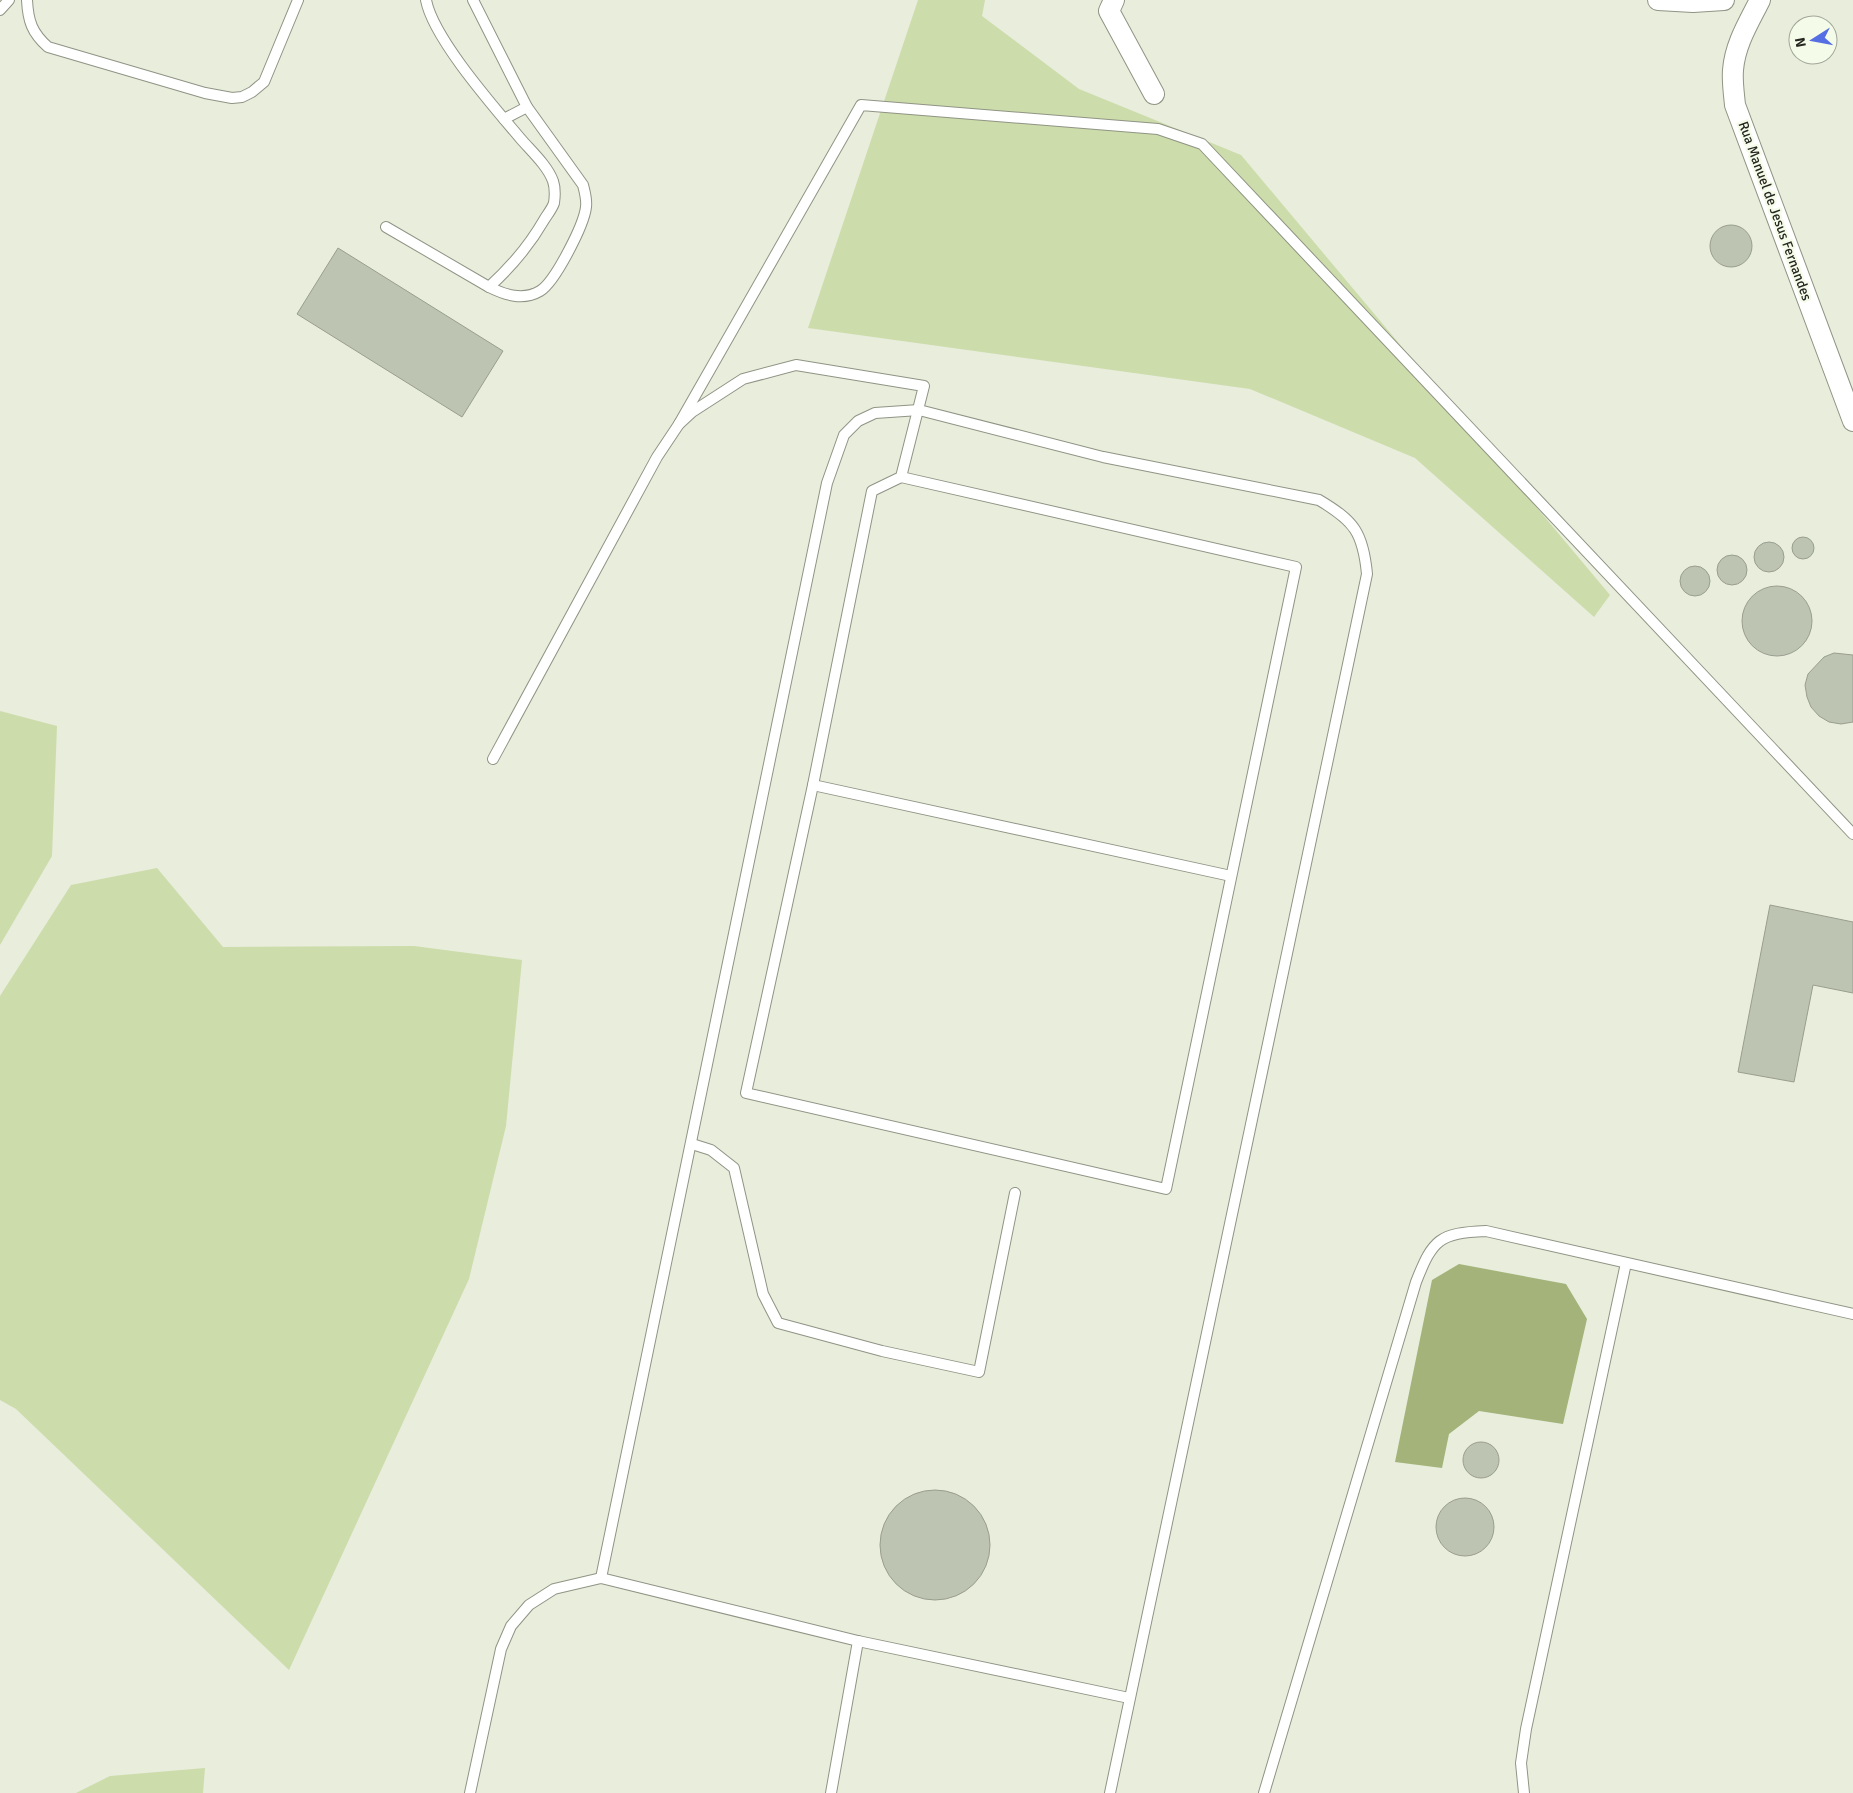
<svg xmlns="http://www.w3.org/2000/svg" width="1853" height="1793" font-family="Signika,sans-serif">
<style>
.green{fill:#cddcab}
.water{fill:#a3b37a}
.building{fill:#bec4b2;stroke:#999e8e}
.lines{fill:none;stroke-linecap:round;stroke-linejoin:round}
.lane-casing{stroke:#8f9484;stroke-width:12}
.street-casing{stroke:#8f9484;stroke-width:22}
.lane{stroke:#fff;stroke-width:10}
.street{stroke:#fff;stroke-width:20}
.labels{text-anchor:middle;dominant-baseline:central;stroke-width:4.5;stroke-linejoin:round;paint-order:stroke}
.street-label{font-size:14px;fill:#252720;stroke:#f5fbe9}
</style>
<rect width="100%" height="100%" fill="#e8eddc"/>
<g class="green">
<path d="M918,0H985L982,16L1079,89L1241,155L1610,595L1594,617L1415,458L1250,389L808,328Z"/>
<path d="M0,711L57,726L52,856L0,945Z"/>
<path d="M157,868L223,947L414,946L522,960L506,1126L469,1279L289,1670L16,1409L0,1400V996L71,885Z"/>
<path d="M205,1768L203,1793H76L110,1776Z"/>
</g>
<path class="water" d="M1459,1264L1566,1284L1587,1319L1563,1424L1479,1411L1449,1434L1442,1468L1395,1462L1432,1280Z"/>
<g class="building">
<circle cx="1731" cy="246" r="21"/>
<path d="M338,248L503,351L462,417L297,314Z"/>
<circle cx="1803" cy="548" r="11"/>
<circle cx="1769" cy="557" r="15"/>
<circle cx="1732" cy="570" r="15"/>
<circle cx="1695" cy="581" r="15"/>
<circle cx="1777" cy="621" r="35"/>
<path d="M1834,653L1853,655V722L1841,724L1829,722L1819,716L1811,707L1807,697L1805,685L1808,674L1824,657Z"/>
<path d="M1770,905L1853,922V993L1813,985L1794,1082L1738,1072Z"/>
<circle cx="1481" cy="1460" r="18"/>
<circle cx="935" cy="1545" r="55"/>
<circle cx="1465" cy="1527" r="29"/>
</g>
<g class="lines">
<defs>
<g id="lane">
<path d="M27,0C28,21 32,33 48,47L205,93L232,98L242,97L252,92L264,82L298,0"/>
<path d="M426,0C433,38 494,107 520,138C531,151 547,165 553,181C555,187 555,196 554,203C552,209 547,215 544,220C529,246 511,267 489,287"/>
<path d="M0,10L9,0"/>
<path d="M504,119L527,107"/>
<path d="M386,227L489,287C505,295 523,301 540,291C555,282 584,225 586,207C587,199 585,193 583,185L527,107L473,0"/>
<path d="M679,424L861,105L1158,129L1202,144L1853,834"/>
<path d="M493,759L657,457L679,424L692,412L743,379L796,365L924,386L901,477L872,491L813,785L1231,876"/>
<path d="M813,785L746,1093L1166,1189L1296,567L901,477"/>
<path d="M692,1144L711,1150L734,1168L763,1294L778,1323L882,1351L979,1372L1015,1193"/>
<path d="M601,1578L827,483L844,435L858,421L875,413L919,410L1103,457L1319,500C1354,521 1363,532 1367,574L1110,1793"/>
<path d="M470,1793L501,1649L511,1626L529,1605L554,1589L601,1578L858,1641L1129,1698"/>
<path d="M831,1793L858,1641"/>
<path d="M1264,1793L1416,1282C1433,1239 1439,1233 1486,1231L1853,1314"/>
<path d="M1524,1793L1521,1763L1526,1729L1626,1263"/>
</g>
<g id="street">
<path d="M1114,0L1109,11L1154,94"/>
<path d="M1658,0L1693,2L1724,0"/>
<path d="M1760,0C1749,22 1735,44 1733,70C1732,81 1734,94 1735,105L1853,421"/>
</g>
</defs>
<use href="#lane" class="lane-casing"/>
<use href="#street" class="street-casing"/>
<use href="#lane" class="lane"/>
<use href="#street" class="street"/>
</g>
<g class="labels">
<g class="street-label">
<text transform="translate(1775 211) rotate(70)">Rua Manuel de Jesus Fernandes</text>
</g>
</g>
<g transform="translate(1813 40) rotate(259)"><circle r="24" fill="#f5fbe9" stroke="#a2a699"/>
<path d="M0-4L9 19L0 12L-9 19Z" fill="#566ee4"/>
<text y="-8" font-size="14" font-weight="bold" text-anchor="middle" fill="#252720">N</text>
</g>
</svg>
